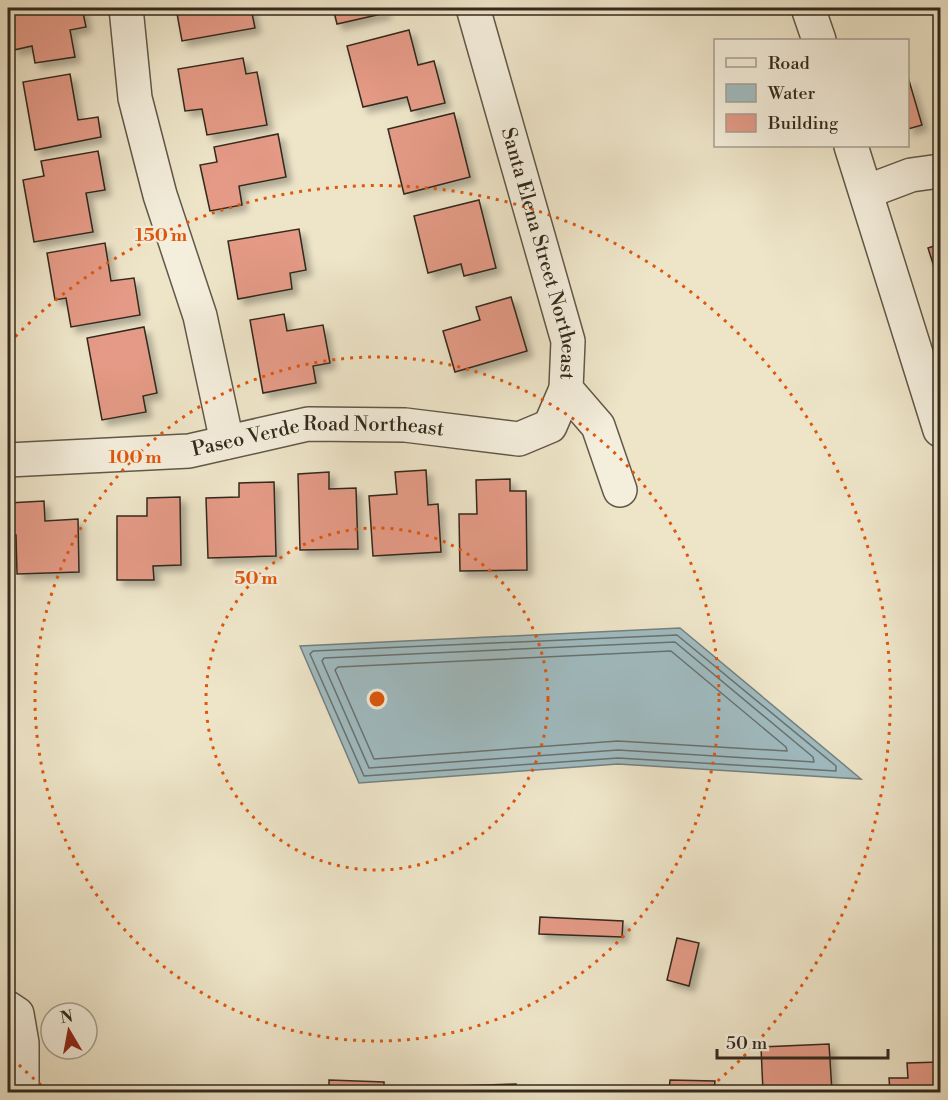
<svg xmlns="http://www.w3.org/2000/svg" width="948" height="1100" font-family="'Libre Bodoni',serif">
<style>
.water{fill:#a0bcc2;stroke:#748180;stroke-width:1.5}
.lines{fill:none;stroke-linecap:round;stroke-linejoin:round}
.shore{stroke:#697270;stroke-width:1.5}
.building{fill:#e49a86;stroke:#32291d;stroke-width:1.5;filter:url(#shadow)}
.minor-casing{stroke:#615848;stroke-width:36}
.minor{stroke:#f4eedc;stroke-width:33}
.ring{fill:none;stroke:#df570d;stroke-width:3;stroke-dasharray:3 6}
.labels{text-anchor:middle;dominant-baseline:central;stroke-width:4.5;stroke-linejoin:round;paint-order:stroke}
.street-label{font-size:20px;fill:#32291d;stroke:#f4eedc}
.centre{fill:#df570d;stroke:#f4eedc;stroke-width:3}
.ring-label{font-size:18px;text-anchor:middle;font-weight:bold;fill:#df570d;stroke:#f4eedc;stroke-width:4.5;stroke-linejoin:round;paint-order:stroke}
</style>
<defs>
<filter id="shadow"><feDropShadow dx="5.5" dy="5.5" stdDeviation="3" flood-color="#0004"/></filter>
</defs>
<rect width="100%" height="100%" fill="#eee5c9"/>
<filter id="stains"><feTurbulence type="fractalNoise" baseFrequency=".00333" numOctaves="4"/><feColorMatrix values="0 0 0 0 .2 0 0 0 0 .09 0 0 0 0 .02 0 0 0 .5 -.17"/></filter>
<radialGradient id="worn" r=".72"><stop offset=".6" stop-color="#630" stop-opacity="0"/><stop offset="1" stop-color="#630" stop-opacity=".3"/></radialGradient>
<path class="water" d="M680,628L861,779L618,764L359,783L300,646Z"/>
<g class="lines">
<g class="shore">
<path d="M677,635L836,766V771L618,758L364,776L310,654L313,651Z"/>
<path d="M675,642L813,757L814,762L618,750L369,768L322,661L324,658Z"/>
<path d="M671,651L786,747L787,751L618,741L374,759L335,670L338,667Z"/>
</g>
</g>
<g class="building">
<path d="M27,8H82L86,27L70,30L75,57L35,63L32,46L14,50L8,11Z"/>
<path d="M176,8H251L255,28L182,41Z"/>
<path d="M333,8H384L386,13L337,24Z"/>
<path d="M409,30L418,65L434,61L445,103L411,111L407,97L363,107L347,46Z"/>
<path d="M940,46V87L935,47Z"/>
<path d="M243,58L246,74L257,72L267,125L207,135L202,109L185,111L178,69Z"/>
<path d="M70,74L78,120L98,117L101,137L35,150L23,82Z"/>
<path d="M908,77L922,125L908,129Z"/>
<path d="M454,113L470,177L404,194L388,129Z"/>
<path d="M278,134L286,177L239,186L242,205L210,211L200,165L217,162L214,147Z"/>
<path d="M98,151L105,190L86,193L93,232L34,242L23,180L44,176L41,161Z"/>
<path d="M479,200L496,268L464,276L461,264L428,273L414,216Z"/>
<path d="M299,229L306,270L290,273L292,289L238,299L228,241Z"/>
<path d="M105,243L111,281L134,278L140,315L71,327L66,298L55,300L47,253Z"/>
<path d="M940,244V269L935,270L928,248Z"/>
<path d="M511,297L527,351L455,372L443,331L480,320L476,307Z"/>
<path d="M284,314L287,331L323,325L330,363L313,366L316,383L263,393L250,320Z"/>
<path d="M144,327L157,393L143,396L146,412L102,420L87,338Z"/>
<path d="M426,470L428,505L438,504L441,552L373,556L369,496L397,494L395,472Z"/>
<path d="M329,472V489L356,488L358,549L300,550L298,474Z"/>
<path d="M510,479V491H526L527,570L460,571L459,514H477L476,480Z"/>
<path d="M274,482L276,556L208,558L206,498L239,497V483Z"/>
<path d="M180,497L181,565L153,566L154,580H117V516H147V498Z"/>
<path d="M44,501L45,521L78,519L79,572L17,574L16,535H8V503Z"/>
<path d="M540,917L623,921L622,937L539,934Z"/>
<path d="M677,938L699,943L689,986L667,980Z"/>
<path d="M829,1044L832,1092H763L761,1047Z"/>
<path d="M940,1062V1092H890L889,1078H908L907,1063Z"/>
<path d="M329,1080L384,1082V1092H329Z"/>
<path d="M670,1080L715,1081L714,1092H669Z"/>
<path d="M516,1084V1092H456V1086Z"/>
<path d="M283,1086V1092H202Z"/>
</g>
<g class="lines">
<defs>
<g id="minor">
<path d="M126,8L135,98L160,195L200,316L227,442"/>
<path id="s1" d="M473,8L568,341L566,389L598,426L620,490"/>
<path d="M808,8L819,40"/>
<path d="M851,146L940,430"/>
<path d="M866,192L911,175L940,171"/>
<path id="s2" d="M8,460L189,451L308,424L405,425L519,439L550,426L566,389"/>
<path d="M8,1008L17,1014L22,1043V1092"/>
</g>
</defs>
<use href="#minor" class="minor-casing"/>
<use href="#minor" class="minor"/>
</g>
<g class="ring">
<circle cx="377" cy="699" r="171"/>
<circle cx="377" cy="699" r="342"/>
<path d="M48 1091A512 512 0 0 1 9 1055M9 343A512 512 0 1 1 706 1091"/>
</g>
<g class="labels">
<g class="street-label">
<text stroke="none"><textPath href="#s1" startOffset="255">Santa Elena Street Northeast</textPath></text>
<text stroke="none"><textPath href="#s2" startOffset="312">Paseo Verde Road Northeast</textPath></text>
</g>
</g>
<circle cx="377" cy="699" r="9" class="centre"/>
<g class="ring-label">
<text x="161" y="241">150 m</text>
<text x="135" y="463">100 m</text>
<text x="256" y="584">50 m</text>
</g>
<rect width="948" height="1100" fill="none" stroke="#eee5c9" stroke-width="30"/>
<rect x="9" y="9" width="930" height="1082" fill="none" stroke="#32291d" stroke-width="3"/>
<rect x="15" y="15" width="918" height="1070" fill="none" stroke="#32291d" stroke-width="1.5"/>
<rect x="714" y="39" width="195" height="108" fill="#f4eedc" stroke="#a69f90" stroke-width="1.5"/>
<rect x="726" y="58" width="30" height="9" fill="#f4eedc" stroke="#a69f90" stroke-width="1.5"/>
<text x="768" y="69" font-size="18" fill="#32291d">Road</text>
<rect x="726" y="84" width="30" height="18" fill="#a0bcc2" stroke="#a69f90" stroke-width="1.5"/>
<text x="768" y="99" font-size="18" fill="#32291d">Water</text>
<rect x="726" y="114" width="30" height="18" fill="#e49a86" stroke="#a69f90" stroke-width="1.5"/>
<text x="768" y="129" font-size="18" fill="#32291d">Building</text>
<g transform="translate(69 1031) rotate(350)"><circle r="28" fill="#f4eedc" stroke="#a69f90" stroke-width="1.5"/>
<path d="M0-4.5L10 22L0 15L-10 22Z" fill="#8f2418"/>
<text y="-9" font-size="16" font-weight="bold" text-anchor="middle" fill="#32291d">N</text>
</g>
<path d="M717 1049v9h171v-9" fill="none" stroke="#32291d" stroke-width="3"/>
<text x="726" y="1049" font-size="18" fill="#32291d" stroke="#f4eedc" stroke-width="4.5" paint-order="stroke">50 m</text>
<rect width="100%" height="100%" filter="url(#stains)"/>
<rect width="100%" height="100%" fill="url(#worn)"/>
</svg>
